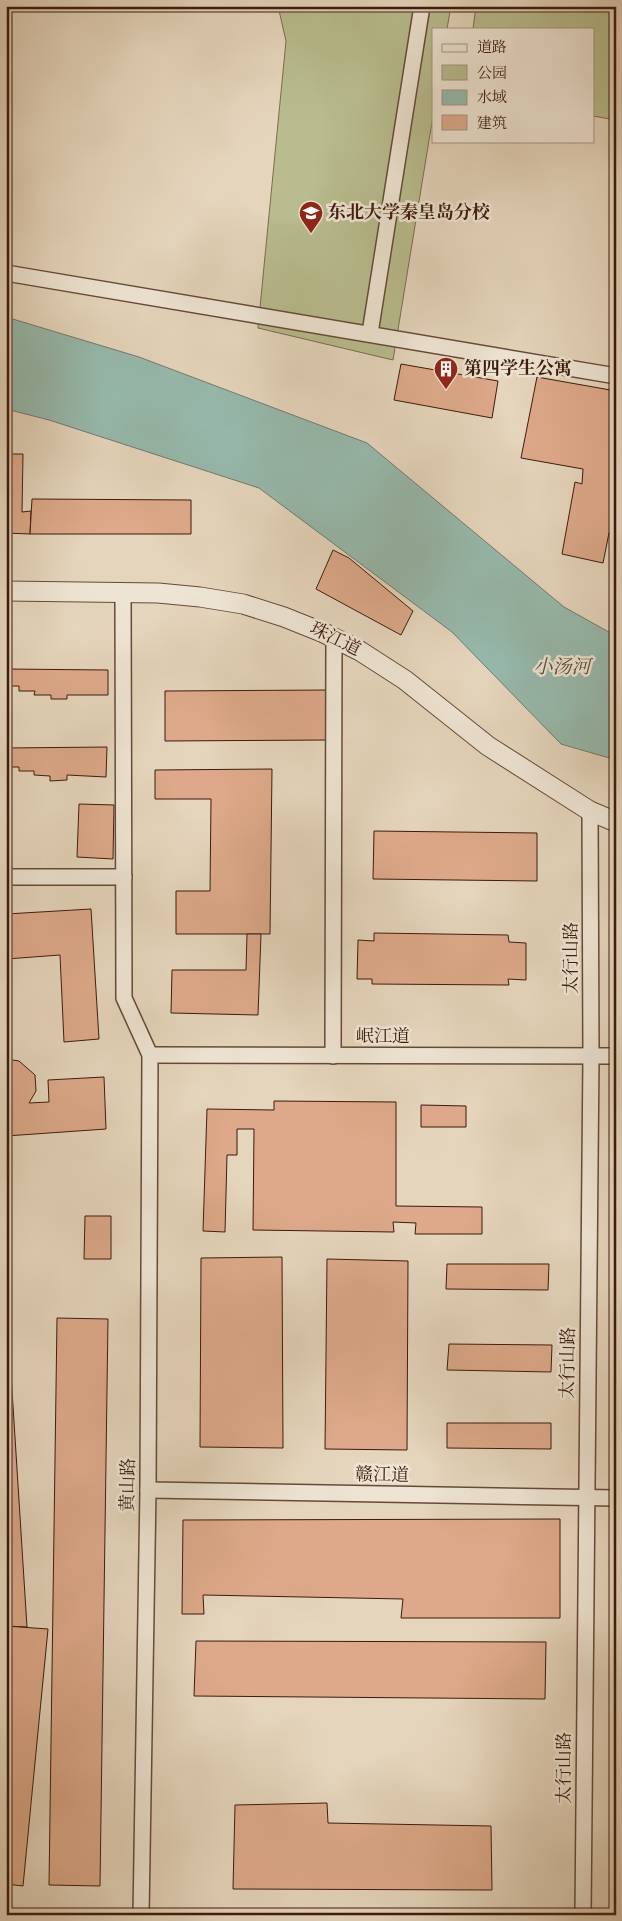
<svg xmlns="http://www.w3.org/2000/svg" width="622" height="1921" font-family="'IM FELL English','Noto Serif SC',serif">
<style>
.green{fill:#b8bc8e;stroke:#7a6c4d}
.water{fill:#96b9ac;stroke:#727a6c}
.building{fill:#dda98a;stroke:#3c1b0c}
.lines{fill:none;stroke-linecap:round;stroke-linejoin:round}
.minor-casing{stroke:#664a38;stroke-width:18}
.tertiary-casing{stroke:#664a38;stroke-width:21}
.minor{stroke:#eee4d3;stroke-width:15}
.tertiary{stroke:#eee4d3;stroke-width:19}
.labels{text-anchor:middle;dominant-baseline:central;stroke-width:5;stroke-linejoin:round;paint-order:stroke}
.poi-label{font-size:18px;font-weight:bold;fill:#3c1b0c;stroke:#eee4d3;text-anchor:start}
.street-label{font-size:18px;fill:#3c1b0c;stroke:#eee4d3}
.water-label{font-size:19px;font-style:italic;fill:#574a3c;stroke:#eee4d3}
</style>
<rect width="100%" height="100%" fill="#e5d5bc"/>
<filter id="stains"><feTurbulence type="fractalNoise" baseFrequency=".004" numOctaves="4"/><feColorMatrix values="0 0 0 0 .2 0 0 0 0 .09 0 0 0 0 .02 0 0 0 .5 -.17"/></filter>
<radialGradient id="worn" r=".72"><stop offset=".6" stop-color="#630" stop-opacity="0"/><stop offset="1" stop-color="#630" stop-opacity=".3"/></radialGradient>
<g class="green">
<path d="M278,6H451L447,29H433V116L393,360L258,328L286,41Z"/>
<path d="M476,6H616V120L593,116V29H473Z"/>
</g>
<path class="water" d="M6,317L139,357L367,443L564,607L616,636V760L561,744L452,632L259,488L49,420L6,409Z"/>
<g class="building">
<path d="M401,364L498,381L492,418L394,400Z"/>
<path d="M537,377L616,391V535L609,533L603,563L562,554L575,482L582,484L583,469L521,458Z"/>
<path d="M6,454H23L22,512L31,511L30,534L6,533Z"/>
<path d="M32,499L191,500V534H30Z"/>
<path d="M333,550L349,558L413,611L401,635L316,589Z"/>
<path d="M6,669L108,670V695H67V699H51V695H34L35,691H19V686H6Z"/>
<path d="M328,690V740L165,741V691Z"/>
<path d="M107,747L106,777L67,775V780L50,781V776L34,775V771H19V767H6V748Z"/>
<path d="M272,769L270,934H176V891H210L211,799H155V770Z"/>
<path d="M79,804L114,805L113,859L77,857Z"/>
<path d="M374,831L537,833V881L373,879Z"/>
<path d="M91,909L99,1039L64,1042L60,955L6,959V914Z"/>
<path d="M374,933L508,935L509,942L526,943V980L508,979L509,985L372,984V979H357L358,940L374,941Z"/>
<path d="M247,934H261L258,1015L171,1013L172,970H246Z"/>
<path d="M6,1059L19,1061L35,1075L36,1091L29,1103L49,1102L48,1080L104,1077L106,1129L6,1136Z"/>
<path d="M274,1101L396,1102V1206L482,1207V1234H415L416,1223L393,1222L394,1232L253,1230L254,1129H237V1155H227L225,1232L203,1231L207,1109L274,1110Z"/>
<path d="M421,1105L466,1106V1127H421Z"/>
<path d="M85,1216H111V1259H84Z"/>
<path d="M282,1257L283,1448L200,1447L201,1258Z"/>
<path d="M327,1259L408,1261L407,1450L325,1449Z"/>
<path d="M447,1264H549L548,1290L446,1289Z"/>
<path d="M6,1295L27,1627L6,1626Z"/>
<path d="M57,1318L108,1319L100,1886L49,1885Z"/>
<path d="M449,1344L552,1345L551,1372L447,1370Z"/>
<path d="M447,1423H551V1449L447,1448Z"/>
<path d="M560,1519V1618H401L403,1599L203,1595L204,1614H182L183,1520Z"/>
<path d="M6,1626L48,1629L23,1886L6,1884Z"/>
<path d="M196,1641L546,1642L545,1699L194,1696Z"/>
<path d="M327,1803L328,1823L491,1826L492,1890L233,1889L235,1805Z"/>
</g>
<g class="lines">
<defs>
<g id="minor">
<path d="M6,273L616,376"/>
<path d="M370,333L422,6"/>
<path d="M123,593L124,998L150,1055L148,1490L141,1915"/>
<path d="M6,877H124"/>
<path d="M150,1055L616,1056"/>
<path d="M333,1056L334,638"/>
<path d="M148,1490L616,1498"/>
<path d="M583,1915L591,1056L590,811"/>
</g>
<path id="tertiary" d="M6,591L158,593L200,597L243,604L284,617L324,633L360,651L405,680L488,746L590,811L616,822"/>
</defs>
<use href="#minor" class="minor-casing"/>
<use href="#tertiary" class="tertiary-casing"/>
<use href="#minor" class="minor"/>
<use href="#tertiary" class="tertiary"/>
</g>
<defs>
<symbol id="university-pin" viewBox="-11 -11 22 30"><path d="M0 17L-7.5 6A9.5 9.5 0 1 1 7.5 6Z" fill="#8f2418" stroke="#eee4d3"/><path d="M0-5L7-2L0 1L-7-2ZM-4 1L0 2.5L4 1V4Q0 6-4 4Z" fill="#fff"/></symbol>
<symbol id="building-pin" viewBox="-11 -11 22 30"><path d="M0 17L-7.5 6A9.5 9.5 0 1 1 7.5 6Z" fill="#8f2418" stroke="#eee4d3"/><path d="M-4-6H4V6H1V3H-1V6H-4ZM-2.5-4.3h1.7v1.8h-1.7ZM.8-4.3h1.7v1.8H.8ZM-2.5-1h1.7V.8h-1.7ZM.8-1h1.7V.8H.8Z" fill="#fff"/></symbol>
</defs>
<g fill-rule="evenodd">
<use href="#university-pin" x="297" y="199" width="28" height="38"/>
<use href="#building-pin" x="432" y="355" width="28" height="38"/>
</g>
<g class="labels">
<g class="poi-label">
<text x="328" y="213">东北大学秦皇岛分校</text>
<text x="464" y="369">第四学生公寓</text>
</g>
<g class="street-label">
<text transform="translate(335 640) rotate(26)">珠江道</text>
<text transform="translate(572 958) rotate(-90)">太行山路</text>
<text x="383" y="1037">岷江道</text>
<text transform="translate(569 1363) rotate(-89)">太行山路</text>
<text transform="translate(382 1476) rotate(1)">赣江道</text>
<text transform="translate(129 1485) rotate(-89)">黄山路</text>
<text transform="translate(565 1768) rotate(-90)">太行山路</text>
</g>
<g class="water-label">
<text x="562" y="668">小汤河</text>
</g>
</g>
<rect width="622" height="1921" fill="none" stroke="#e5d5bc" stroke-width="25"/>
<rect x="8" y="8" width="607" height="1906" fill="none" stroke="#3c1b0c" stroke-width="2.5"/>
<rect x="12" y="12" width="597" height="1896" fill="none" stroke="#3c1b0c"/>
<rect x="432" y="28" width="162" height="115" fill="#eee4d3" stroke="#a79483"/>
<rect x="442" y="44" width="25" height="8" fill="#eee4d3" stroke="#a79483"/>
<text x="477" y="52" font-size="15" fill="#3c1b0c">道路</text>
<rect x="442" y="65" width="25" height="15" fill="#b8bc8e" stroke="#a79483"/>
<text x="477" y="78" font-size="15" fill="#3c1b0c">公园</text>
<rect x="442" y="90" width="25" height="15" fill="#96b9ac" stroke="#a79483"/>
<text x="477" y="102" font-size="15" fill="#3c1b0c">水域</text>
<rect x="442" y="115" width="25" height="15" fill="#dda98a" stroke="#a79483"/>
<text x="477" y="128" font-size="15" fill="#3c1b0c">建筑</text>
<rect width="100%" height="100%" filter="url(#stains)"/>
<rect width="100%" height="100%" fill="url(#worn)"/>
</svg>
